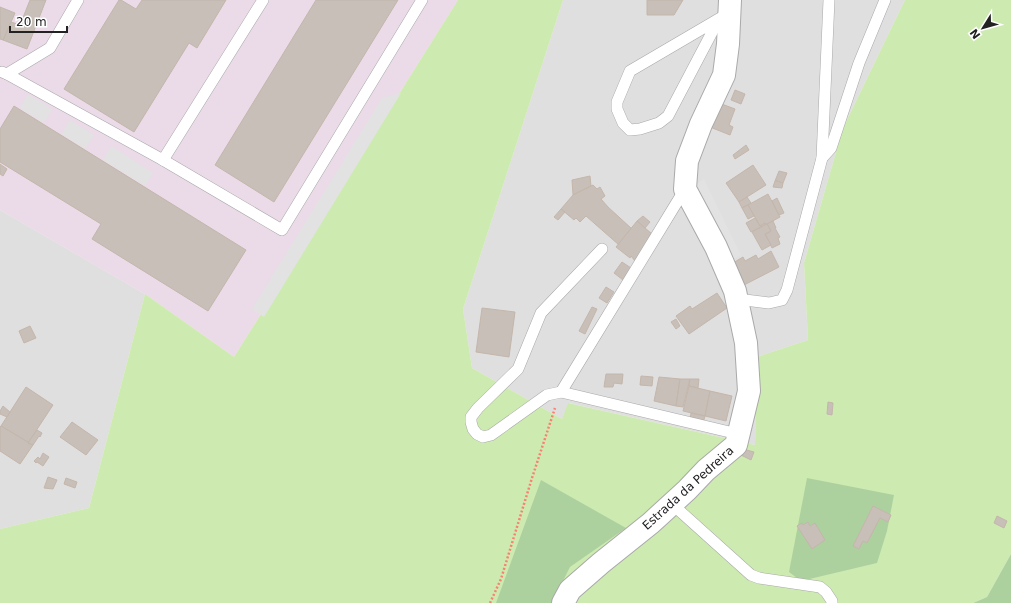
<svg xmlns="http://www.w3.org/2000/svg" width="1011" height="603" font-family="'DejaVu Sans',sans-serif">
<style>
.residential{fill:#e0dfdf}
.industrial{fill:#ebdbe8}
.grass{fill:#cdebb0}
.forest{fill:#add19e}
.parking{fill:#e2e2e2}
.building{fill:#c7bfb8;stroke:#c4b6ab}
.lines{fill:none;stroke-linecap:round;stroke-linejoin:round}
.service-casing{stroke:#a9a9a9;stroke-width:12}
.minor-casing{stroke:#a9a9a9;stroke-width:24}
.path{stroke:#fa8072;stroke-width:2.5;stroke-dasharray:2 2;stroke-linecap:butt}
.service{stroke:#fff;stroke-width:11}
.minor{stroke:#fff;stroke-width:22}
.labels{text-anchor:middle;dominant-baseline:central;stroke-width:3;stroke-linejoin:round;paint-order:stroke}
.street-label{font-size:12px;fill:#222;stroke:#fff}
</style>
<rect width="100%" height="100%" fill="#f2efe9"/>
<g class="residential">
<path d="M563,0H905L843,128L804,263L808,340L757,357L755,445L569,403L562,419L472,368L463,309Z"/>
<path d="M0,210L145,294L89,508L0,529Z"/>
</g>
<path class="industrial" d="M0,0H458L234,357L145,294L0,210Z"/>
<path class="grass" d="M458,0H563L463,309L472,368L562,419L568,403L755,445L757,357L808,340L804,263L843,128L905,0H1011V554L987,597L973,603H0V529L89,508L145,294L234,357Z"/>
<g class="forest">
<path d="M807,478L894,495L887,531L877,563L801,581L789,572Z"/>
<path d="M541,480L626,528L570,567L552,603H496Z"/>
<path d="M1011,554V603H973L987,597Z"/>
</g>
<g class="parking">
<path d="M401,93L264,317L252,309L382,98Z"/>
<path d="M28,94L52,109L44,123L20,108Z"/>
<path d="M70,120L94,135L85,149L61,134Z"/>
<path d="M111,146L153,173L145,186L103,160Z"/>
<path d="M704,179L741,255L726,263L692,187Z"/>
</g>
<g class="building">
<path d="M30,0H46L27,49L3,40L11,22L20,25Z"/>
<path d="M119,0H121L136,9L142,0H226L197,48L189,43L134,132L64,89Z"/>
<path d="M316,0H398L274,202L215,165Z"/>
<path d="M647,0H683L674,15H647Z"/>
<path d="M0,7L15,13L3,40L0,39Z"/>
<path d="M735,90L745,94L741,104L731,100Z"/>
<path d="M719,103L735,109L729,125L733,127L730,135L710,127Z"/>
<path d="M14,106L246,250L208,311L92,239L101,224L0,162V129Z"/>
<path d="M746,145L749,150L735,159L733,155Z"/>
<path d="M0,164L7,169L3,176L0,174Z"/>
<path d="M753,165L766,185L739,202L726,183Z"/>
<path d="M779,171L787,173L783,183L777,181H775Z"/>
<path d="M590,176L591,186L573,195L572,180Z"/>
<path d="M775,181H777L783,183L782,188L773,187Z"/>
<path d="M593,185L597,189L600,187L605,196L601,199L608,207L632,229L619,245L586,216L580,222L576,218L574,220L561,209L573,195Z"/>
<path d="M768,194L780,217L767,224H766L765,223L760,226L748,205Z"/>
<path d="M747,197L751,203L742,208L739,202Z"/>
<path d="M777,198L784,213L779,215L772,201Z"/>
<path d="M748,205L754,216L748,219L742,208Z"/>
<path d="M561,209L565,212L558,220L554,217Z"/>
<path d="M643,216L650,222L645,228L637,221Z"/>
<path d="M755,218L760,226L765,223L766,224L751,232L746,223Z"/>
<path d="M637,221L652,234L635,261L631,256L630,258L616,247Z"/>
<path d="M773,221L776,228H775L780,237L778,238L780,244L772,248L765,234L771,231L767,224Z"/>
<path d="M767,224L771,231L765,234L771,245L762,250L752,232Z"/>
<path d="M771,251L779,267L744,285L733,263L743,257L745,261L756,255L758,259Z"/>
<path d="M622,262L631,268L623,280L614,273Z"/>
<path d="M606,287L614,292L607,303L599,298Z"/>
<path d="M717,293L727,308L689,334L676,316L690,306L692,309Z"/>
<path d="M592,307L597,309L585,334L579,331Z"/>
<path d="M482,308L515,312L509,357L476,352Z"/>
<path d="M676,319L680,326L676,329L671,322Z"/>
<path d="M30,326L36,338L24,343L19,331Z"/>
<path d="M606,374H623L622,384L614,383L613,387H604Z"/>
<path d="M641,376L653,377L652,386L640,385Z"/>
<path d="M659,377L680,379L676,406L654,401Z"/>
<path d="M680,379H690L683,407L676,406Z"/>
<path d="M690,379H699L698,388L689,386Z"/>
<path d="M689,386L710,391L705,416L683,411Z"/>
<path d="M26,387L53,405L28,443L1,426Z"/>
<path d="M710,391L732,396L726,421L705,416Z"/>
<path d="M828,402L833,403L832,415L827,414Z"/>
<path d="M3,406L10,412L7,417L0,414V411Z"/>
<path d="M691,413L705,416L703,423L690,420Z"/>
<path d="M72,422L98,440L86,455L60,437Z"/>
<path d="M1,426L33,445L20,464L0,451V427Z"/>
<path d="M37,430L42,433L40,437L39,436L33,445L28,443Z"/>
<path d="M743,449L754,452L751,460L739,454Z"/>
<path d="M43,453L49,457L43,466L37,462L36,463L34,461L38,457L40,459Z"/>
<path d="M48,477L57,480L53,489L44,488Z"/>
<path d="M66,478L77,482L75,488L64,484Z"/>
<path d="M873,506L891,515L888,522L880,518L867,543L863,541L859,549L853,546Z"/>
<path d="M997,516L1007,521L1004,528L994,523Z"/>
<path d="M808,522L810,526L815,523L825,540L812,549L797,526L802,523L803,525Z"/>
</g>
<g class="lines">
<defs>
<g id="service">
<path d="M719,19L668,116L659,123L640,129L630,130L623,123L617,109V102L630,71L729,13"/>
<path d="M2,72L7,74L50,48L78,0"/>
<path d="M7,74L163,160L282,230L422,0"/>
<path d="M822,158L831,148L859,63L885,0"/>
<path d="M163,160L263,0"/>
<path d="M602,249L541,313L518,369L478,408L471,417V422L473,429L477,434L483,437L491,435L547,395L561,392L738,434"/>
<path d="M737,299L769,303L782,300L787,290L822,158L829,0"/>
<path d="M561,392L685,189"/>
<path d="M672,504L751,575L759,578L820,587L826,592L832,601V603"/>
</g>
<path id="minor" d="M563,603L570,590L601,563L651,523L687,490L706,470L736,445L749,391L746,343L735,291L716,247L685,189L687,161L701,124L724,75L728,44L730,0"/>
</defs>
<use href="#service" class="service-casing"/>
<use href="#minor" class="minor-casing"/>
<path class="path" d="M490,603L501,579L532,478L555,408"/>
<use href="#service" class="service"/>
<use href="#minor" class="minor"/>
</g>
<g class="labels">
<g class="street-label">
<text transform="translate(688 488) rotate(-42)">Estrada da Pedreira</text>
</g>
</g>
<g transform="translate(983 28) rotate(233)" stroke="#ffffff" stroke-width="3" paint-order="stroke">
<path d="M0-3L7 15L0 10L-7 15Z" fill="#222222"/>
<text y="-6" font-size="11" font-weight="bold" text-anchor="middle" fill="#222222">N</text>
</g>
<path d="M10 26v6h57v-6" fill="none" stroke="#222222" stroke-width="2"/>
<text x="16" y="26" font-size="12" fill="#222222" stroke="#ffffff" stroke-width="3" paint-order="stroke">20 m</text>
</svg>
